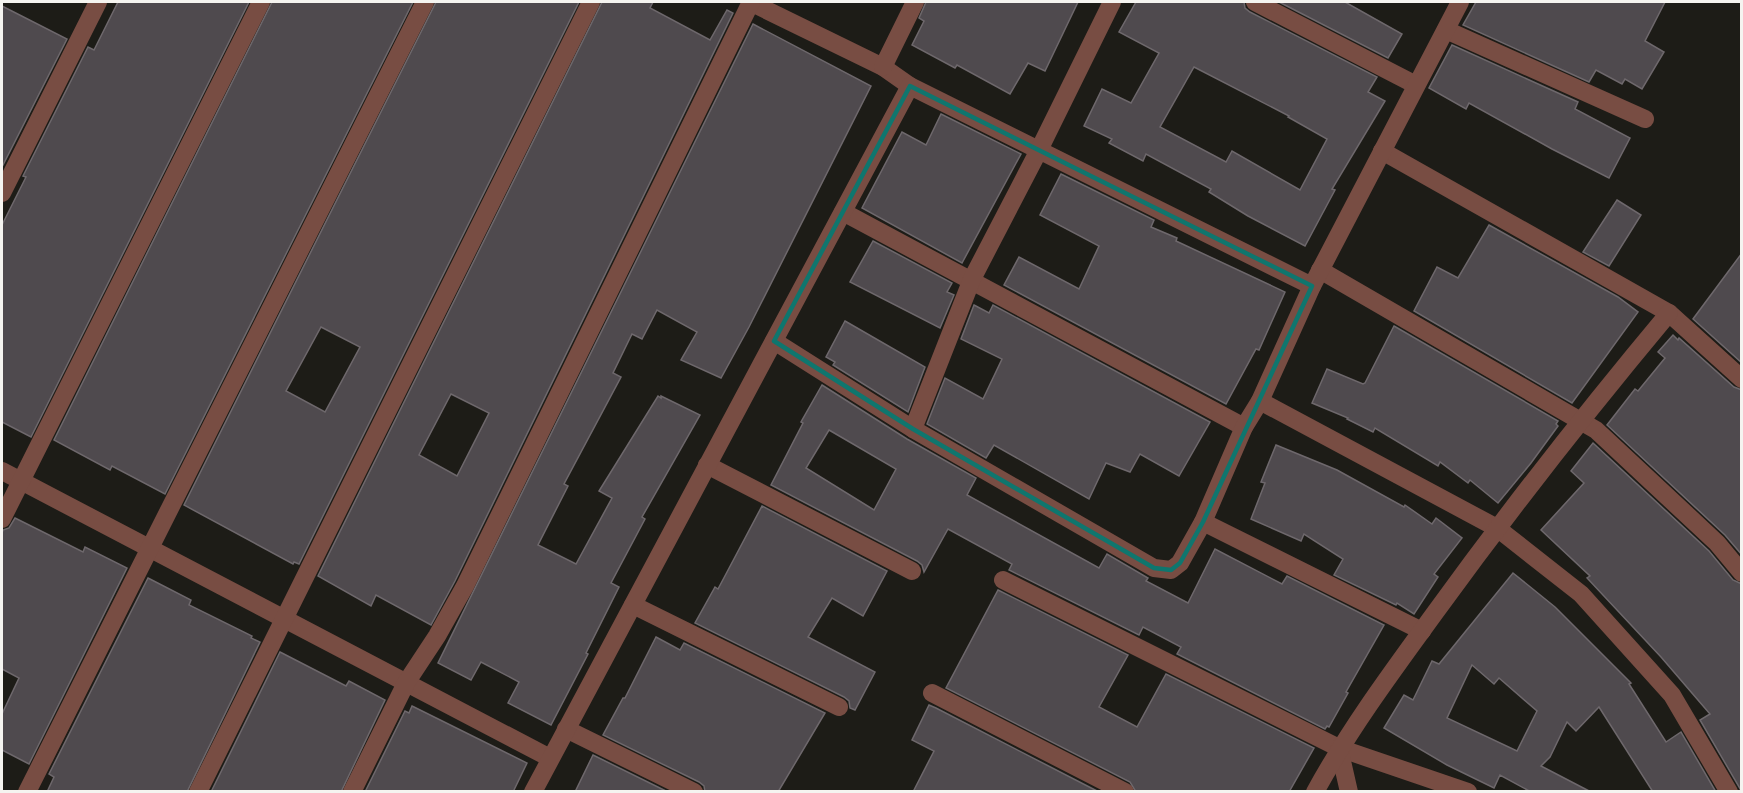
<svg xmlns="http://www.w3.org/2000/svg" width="1743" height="793" font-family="'Fira Sans',sans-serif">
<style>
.building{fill:#4f4a4e;stroke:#6e686c;stroke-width:1.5;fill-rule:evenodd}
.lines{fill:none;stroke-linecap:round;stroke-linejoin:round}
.minor{stroke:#784d43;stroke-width:18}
.marked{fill:none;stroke:#0f766e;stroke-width:4.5;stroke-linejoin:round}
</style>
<rect width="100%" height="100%" fill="#1d1c17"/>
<g class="building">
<path d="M118,2H249L31,437L2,422V225L26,177L23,176L88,47L94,50Z"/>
<path d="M272,2H413L165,494L112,466L110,470L54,440Z"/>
<path d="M436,2H579L299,564L294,562L293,564L184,505ZM321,327L360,347L325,412L286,391Z"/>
<path d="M602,2H653L650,8L710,40L727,10L733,13L455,581L431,625L376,595L371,606L318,576ZM451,394L489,413L457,476L419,455Z"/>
<path d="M926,2H1078L1045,71L1028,63L1010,94L957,65L955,68L912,45L924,21L919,18Z"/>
<path d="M1136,2H1244L1245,8L1250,12L1377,77L1368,92L1385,101L1332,189L1335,190L1305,246L1248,216L1209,192L1211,189L1146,154L1143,161L1109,143L1112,139L1084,126L1102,89L1131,103L1159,53L1119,32ZM1194,67L1289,116L1288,117L1327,139L1300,190L1232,151L1226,162L1160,127Z"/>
<path d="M1279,2H1345L1402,34L1388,58Z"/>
<path d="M1476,2H1665L1645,41L1664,52L1642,89L1625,79L1622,84L1596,70L1589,82L1463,25Z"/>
<path d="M2,6L67,39L3,165L2,164Z"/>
<path d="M753,24L871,86L749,327L721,378L681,360L697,332L657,310L642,339L632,334L613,373L621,377L564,484L568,486L538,545L576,564L612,498L599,491L658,396L661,398V396L700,415L642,517L645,519L611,583L619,587L586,653L588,654L551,725L508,703L519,682L481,662L471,680L438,663Z"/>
<path d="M1452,45L1578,102L1575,109L1630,138L1609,178L1552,149L1469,103L1466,109L1429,88Z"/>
<path d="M941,114L1021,154L962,263L862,208L902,132L926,145Z"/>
<path d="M1061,174L1154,220L1151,227L1177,238L1176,241L1285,292L1259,350L1256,349L1226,404L1004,285L1019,257L1079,289L1099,246L1040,215Z"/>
<path d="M1617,200L1641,215L1609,266L1583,252Z"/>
<path d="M1489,225L1618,297L1638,312L1572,403L1414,311L1437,267L1458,278Z"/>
<path d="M873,241L952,283L947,292L954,295L940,328L850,282Z"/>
<path d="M1742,253V363L1693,319Z"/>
<path d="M974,305L989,313L993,305L1210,422L1179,476L1140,454L1130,472L1106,463L1089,499L994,445L986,458L927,424L945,378L983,399L1002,359L961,339Z"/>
<path d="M845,321L925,367L908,412L833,365L835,362L826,357Z"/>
<path d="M1394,326L1558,421L1556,424L1558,426L1531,463L1498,503L1470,480L1468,483L1440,462L1438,466L1375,428L1373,432L1347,419L1348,418L1312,403L1327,369L1363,384L1365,383Z"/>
<path d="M1673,335L1678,340L1679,338L1734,387L1742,390V555L1725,535L1607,425L1635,389L1638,391L1665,358L1658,352Z"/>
<path d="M822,385L907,439L976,478L967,495L1099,568L1107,554L1148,578L1146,581L1188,603L1215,549L1282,584L1287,576L1384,625L1346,692L1348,693L1329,727L1327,726L1325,729L1177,654L1181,647L1143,627L1139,635L1009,570L1012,564L948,529L924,572L922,565L917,561L771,485L803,423L801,422ZM829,430L896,469L874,510L806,468Z"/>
<path d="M1593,443L1709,551L1733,580L1742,584V792L1700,720L1710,714L1661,657L1587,578L1590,576L1541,530L1584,483L1571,471Z"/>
<path d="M1276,445L1337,470L1404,507L1405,505L1432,524L1436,518L1462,538L1434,574L1438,577L1414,614L1397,603L1396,605L1334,575L1343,559L1304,534L1301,541L1251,519L1265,483L1261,482Z"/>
<path d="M762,506L887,571L863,616L832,598L808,637L875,672L855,710L850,708L849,701L844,697L695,623L715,587L718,589Z"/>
<path d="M15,518L83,552L85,547L127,568L29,764L2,750V714L19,678L2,669V533L3,530L9,528Z"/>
<path d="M1513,573L1555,607L1631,683L1629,684L1666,742L1681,732L1716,792H1653L1599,707L1576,731L1567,722L1550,757L1541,766L1591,792H1531L1500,775L1494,788L1447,765L1384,728L1404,695L1413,700L1432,661L1439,664ZM1472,665L1494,684L1499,678L1537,711L1517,751L1447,718Z"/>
<path d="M148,578L191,600L189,605L252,636L251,638L260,642L187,792H47L54,777L49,774Z"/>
<path d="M998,590L1128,655L1099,707L1137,727L1166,674L1314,748L1289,792H1136L1130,782L946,688Z"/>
<path d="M656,637L680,650L684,643L825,713L778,792H705L704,786L699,782L603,735L623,698H625Z"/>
<path d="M280,652L346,686L349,681L385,700L341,792H211Z"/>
<path d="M929,705L936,708L1099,792H913L934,751L912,740Z"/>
<path d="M412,706L527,763L513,792H365L405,711L409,713Z"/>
<path d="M593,755L668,792H575Z"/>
</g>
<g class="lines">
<g class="minor">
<path d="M750,2L883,67L910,86L1312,286"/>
<path d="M1255,2L1416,85"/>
<path d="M1446,30L1645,119"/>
<path d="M883,67L915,2"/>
<path d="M1382,151L1669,313L1742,379"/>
<path d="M2,193L98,2"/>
<path d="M843,212L1244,427"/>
<path d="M1320,270L1596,430L1717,543L1742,573"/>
<path d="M774,341L913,429L1154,568L1171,570L1180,563L1203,522L1244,427L1260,401L1312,286L1460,2"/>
<path d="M1260,401L1497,528L1581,594L1672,695L1729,792"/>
<path d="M913,429L972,279L1039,150L1112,2"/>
<path d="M707,465L912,571"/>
<path d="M2,471L550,758"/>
<path d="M2,519L261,2"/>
<path d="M1203,522L1422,631"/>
<path d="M1003,580L1339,748L1468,792"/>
<path d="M633,605L839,707"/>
<path d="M932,693L1125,792"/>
<path d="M566,729L694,792"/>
<path d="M1339,748L1349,792"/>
<path d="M27,792L425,2"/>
<path d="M198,792L591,2"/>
<path d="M352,792L406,683L437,636L465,586L751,2"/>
<path d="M533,792L910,86"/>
<path d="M1315,792C1350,728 1394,669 1437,610C1511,508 1588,410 1669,313"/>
</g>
</g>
<path class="marked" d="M910,86L1312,286L1203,522L1180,563L1171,570L1154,568L913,429L774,341Z"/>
<rect width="1743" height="793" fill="none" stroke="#f5f4f0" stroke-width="6"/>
</svg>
